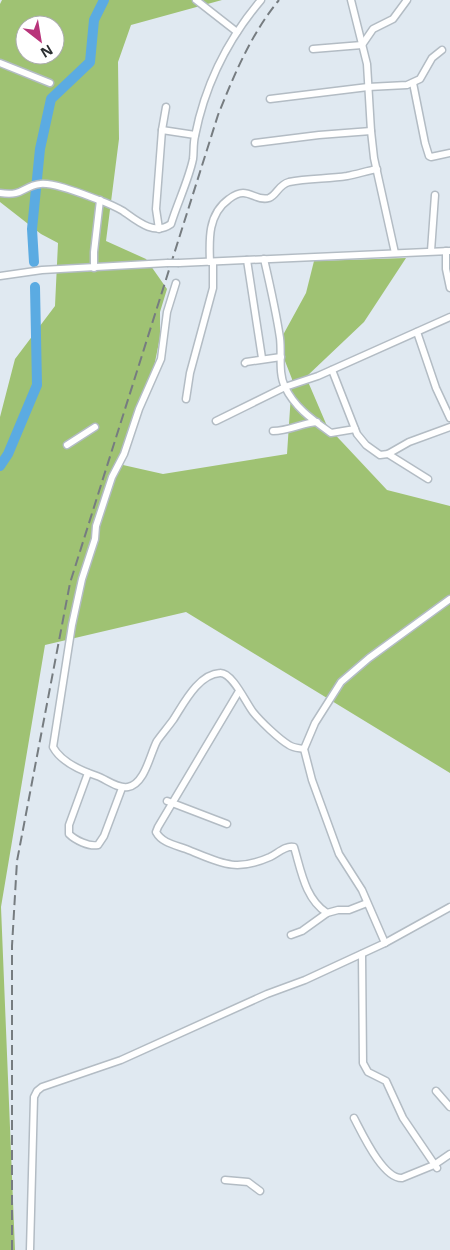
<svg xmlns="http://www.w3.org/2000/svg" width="450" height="1250" font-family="'Open Sans',sans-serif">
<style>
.forest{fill:#9fc273;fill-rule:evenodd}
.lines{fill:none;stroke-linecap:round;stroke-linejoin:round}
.river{stroke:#5babe2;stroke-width:10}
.minor-casing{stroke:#b3bcc4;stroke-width:9}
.minor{stroke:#fff;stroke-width:6}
.rail{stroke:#767c80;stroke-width:2;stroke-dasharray:10 5;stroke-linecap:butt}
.minor-bridge-casing{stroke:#b3bcc4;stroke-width:9;stroke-linecap:butt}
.minor-bridge{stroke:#fff;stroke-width:6}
</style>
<rect width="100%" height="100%" fill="#e0e9f1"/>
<path class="forest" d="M2,0H222L131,25L118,62L119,139L106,241L146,259L167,289L160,312V337L151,382L123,465L163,474L287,454L292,379L283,356V335L306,293L314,261L406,258L364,322L306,377L327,426L387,490L450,506V773L186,612L45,645L1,907L15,1250H0V417L15,359L55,306L58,243L41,234L0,202V4ZM25,25H55V55H25Z"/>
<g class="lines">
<g class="river">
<path d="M34,262L32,229L40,149L51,99L90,62L94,20L104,0"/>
<path d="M0,466L8,454L37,385L35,287"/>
</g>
<defs>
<g id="minor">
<path d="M196,0L237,32"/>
<path d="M351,0L367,64L371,131L374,158L395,253"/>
<path d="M313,49L362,45L373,29L393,19L407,0"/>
<path d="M0,63L50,83"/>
<path d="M413,83L425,143L429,156L431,157L450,153"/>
<path d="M270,99L368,87L407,85L420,79L432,58L442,50"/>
<path d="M162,130L195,135"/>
<path d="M255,143L319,135L371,131"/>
<path d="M0,193C23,197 23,186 40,184C54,182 85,195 99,200C107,203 116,207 123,211C137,221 154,236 171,224C177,204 189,179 193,159C194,152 193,144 195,136C205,85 228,39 261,0"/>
<path d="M159,229L156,209L162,130L166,107"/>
<path d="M431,251L435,195"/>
<path d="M446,251V269L450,288"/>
<path d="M264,259C270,285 276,311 280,338C282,354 278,373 285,387C295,408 313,420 331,433L355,429"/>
<path d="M247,260L262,358"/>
<path d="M210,262C209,239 208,214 229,199C233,196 238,193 243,193C252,193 259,201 269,198C277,195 278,185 289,182C308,178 328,179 347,176C357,174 367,171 377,169"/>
<path d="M179,263L450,251"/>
<path d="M94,268V252L100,200"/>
<path d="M0,276L42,270L167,263"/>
<path d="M176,283L167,312L161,359L139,409L124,454L112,477L96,526L95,539L82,579L72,625L53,747C61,762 82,771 97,776C106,779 117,789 128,787C145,784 150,754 157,741C162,734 168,727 173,720C183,705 198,674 220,673C232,672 246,703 253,712C261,722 279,739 289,745C293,748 299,748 304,749"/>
<path d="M417,332L436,388L450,418"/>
<path d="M245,363L246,362L281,357"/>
<path d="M332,370L357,434L366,445L380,455L388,454L409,442L450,427"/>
<path d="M186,399L190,373L213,288V262"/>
<path d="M216,421L285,387L318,376L450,317"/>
<path d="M273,431C289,431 302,423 317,422"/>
<path d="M67,445L95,427"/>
<path d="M388,454L428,479"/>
<path d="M239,691L158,827L156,832C162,843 175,845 186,849C219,862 234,873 270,857C278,853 286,845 294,847C301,870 305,899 327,913"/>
<path d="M88,773L69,825V834C75,840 89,847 98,845L104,836L122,788"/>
<path d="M167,801L227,824"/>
<path d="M291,935L302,931L327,913L338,910H349L367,903"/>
<path d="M385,943L362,890L339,854L312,780L304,749L315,723L341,682L369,658L450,599"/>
<path d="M362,954L363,1063L368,1072L386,1081L403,1118L437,1168"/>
<path d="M436,1091L450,1107"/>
<path d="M354,1118C362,1133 383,1179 402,1178L434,1165L450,1154"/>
<path d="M225,1180L248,1182L260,1191"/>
<path d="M30,1250L34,1097L37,1091L42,1087L121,1060L267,994L305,980L385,943L450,907"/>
</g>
</defs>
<use href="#minor" class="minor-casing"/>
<use href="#minor" class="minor"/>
<path class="rail" d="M12,1250V946L17,861L70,583L218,115C234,75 251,34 279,0"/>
<defs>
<path id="minor-bridge" d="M167,263H179"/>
</defs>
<use href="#minor-bridge" class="minor-bridge-casing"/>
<use href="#minor-bridge" class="minor-bridge"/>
</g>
<g transform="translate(40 40) rotate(149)"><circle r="24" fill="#ffffff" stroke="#abacad"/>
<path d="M0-4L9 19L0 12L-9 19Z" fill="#b8347a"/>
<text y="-8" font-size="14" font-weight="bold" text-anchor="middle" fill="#2c3032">N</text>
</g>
</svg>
